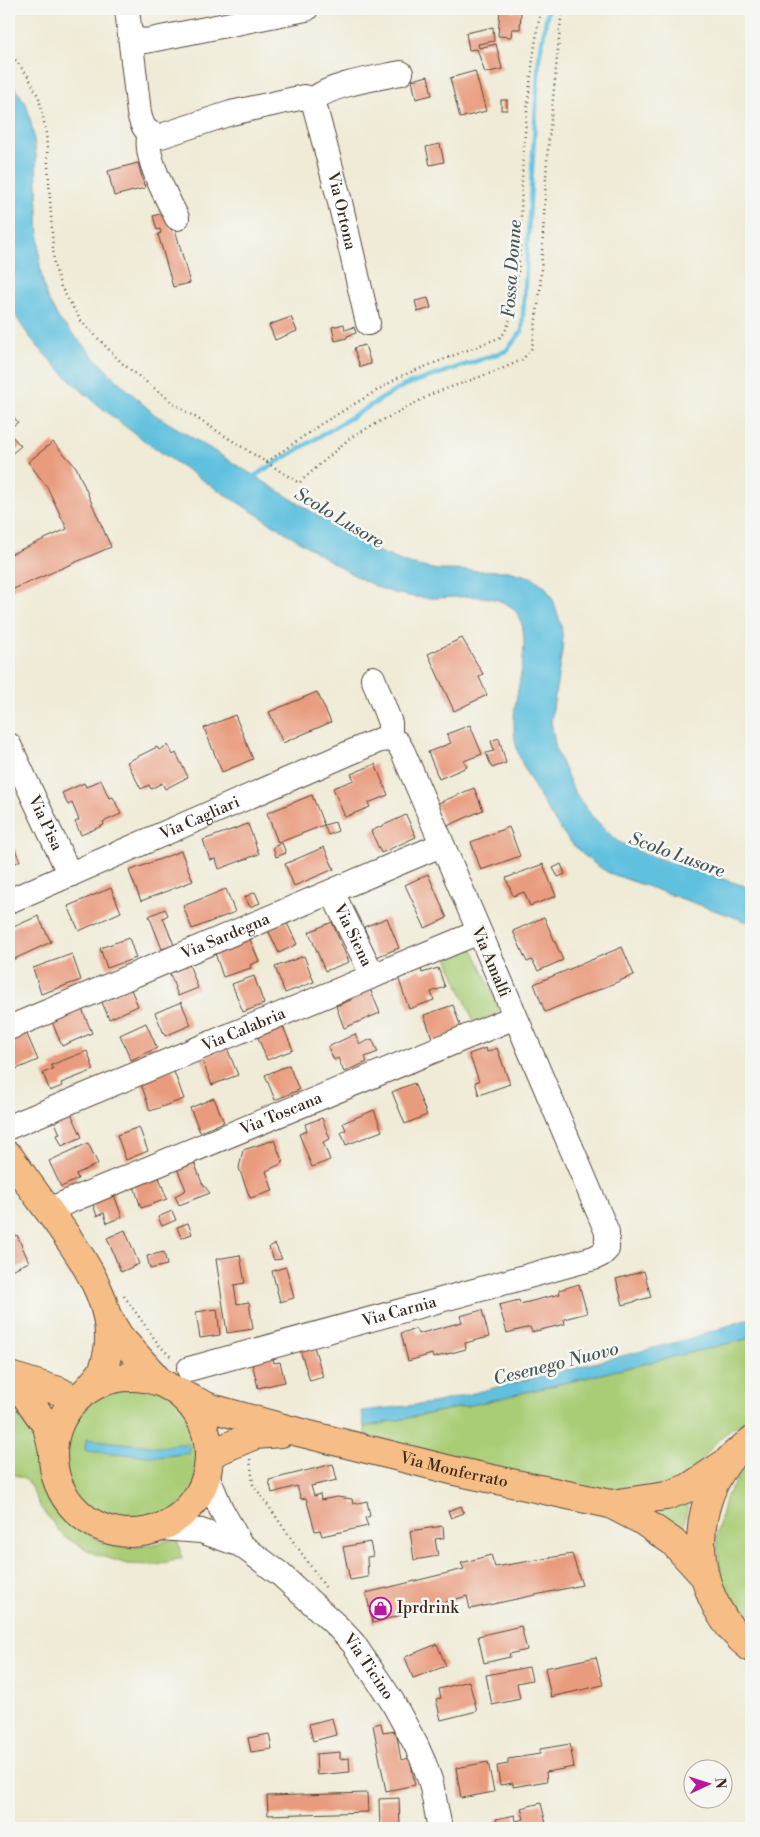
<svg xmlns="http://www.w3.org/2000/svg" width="760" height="1837" font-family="'Libre Bodoni',serif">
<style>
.green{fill:#a9cd76;stroke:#727c4a}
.water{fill:#61c1df;stroke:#4e767e}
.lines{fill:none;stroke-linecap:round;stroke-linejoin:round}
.stream{stroke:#61c1df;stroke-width:4.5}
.building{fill:#e99b7e}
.minor-casing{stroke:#56473a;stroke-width:26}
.major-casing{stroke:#56473a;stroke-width:30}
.path{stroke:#56473a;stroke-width:2.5;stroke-dasharray:1 4;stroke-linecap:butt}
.minor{stroke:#fff;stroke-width:24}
.major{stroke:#f6be86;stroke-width:28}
.labels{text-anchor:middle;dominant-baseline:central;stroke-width:5;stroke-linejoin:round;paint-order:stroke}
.street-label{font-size:16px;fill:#3b2a1e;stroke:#f6f6f2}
.poi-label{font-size:16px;fill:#3b2a1e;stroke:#f6f6f2;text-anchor:start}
.water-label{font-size:18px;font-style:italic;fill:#465758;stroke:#f6f6f2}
</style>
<rect width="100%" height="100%" fill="#f6f6f2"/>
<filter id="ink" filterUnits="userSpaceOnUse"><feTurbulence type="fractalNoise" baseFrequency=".02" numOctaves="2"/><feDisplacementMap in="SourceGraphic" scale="10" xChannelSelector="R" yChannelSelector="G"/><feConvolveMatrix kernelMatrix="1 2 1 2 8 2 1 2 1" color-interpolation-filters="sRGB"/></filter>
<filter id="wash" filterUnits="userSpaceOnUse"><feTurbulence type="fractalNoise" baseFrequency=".0096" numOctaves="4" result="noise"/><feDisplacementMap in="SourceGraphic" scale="20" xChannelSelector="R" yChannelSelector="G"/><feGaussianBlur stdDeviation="1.12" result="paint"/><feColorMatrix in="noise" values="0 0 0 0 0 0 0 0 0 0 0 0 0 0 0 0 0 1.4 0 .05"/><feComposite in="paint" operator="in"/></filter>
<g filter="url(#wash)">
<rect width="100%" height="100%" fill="#f0ebd7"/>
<g class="green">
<path d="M471,947L478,959L499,1009L498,1012L475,1025L446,955Z"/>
<path d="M751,1338V1418L732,1428L716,1442L692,1472L676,1481L635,1493L588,1491L366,1435L364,1427L476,1404Z"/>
<circle cx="133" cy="1455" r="71"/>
<path d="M9,1390L17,1396L42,1449L48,1489L58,1509L70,1523L100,1541L118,1547H139L177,1539L182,1558L157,1565L127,1564L95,1554L64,1537L41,1508L28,1481L9,1472Z"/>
<path d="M751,1461V1626L737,1612L721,1576L716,1537L725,1499L745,1466Z"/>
<path d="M689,1501L685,1518L684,1536L652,1514L651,1508Z"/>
</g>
<g class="water">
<path d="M9,78L27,106L33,132L36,155L40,269L47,298L59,319L108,372L154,414L374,550L409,564L438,570L508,571L534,578L546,588L554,602L561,625L563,644L551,721L556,750L574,791L591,815L617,841L647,855L751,888V923L609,873C573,852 557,827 537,792C529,777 520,762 516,745C514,737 514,726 514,718C515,688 540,622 507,604C484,592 459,598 434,598C417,598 396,595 380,588C345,573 313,549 280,529C201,479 119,431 53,363C36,345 12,320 9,294Z"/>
<path d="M751,1318V1338L476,1404L364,1427L362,1411L434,1403L682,1341Z"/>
<path d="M86,1439L159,1447L188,1443L190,1453L160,1457L85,1451Z"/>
</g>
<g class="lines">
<path class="stream" d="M251,478L403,386L506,351L522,331L539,59L548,9"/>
</g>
<g id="blocks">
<g class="building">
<path d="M500,9H513L512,12H521L520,29H512L511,37L498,36Z"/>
<path d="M493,27L494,41L478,44L479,48L496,44L502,69L485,73L477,49L469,50L466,33Z"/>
<path d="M475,71L486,111L460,118L450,78Z"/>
<path d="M428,76L432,95L416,99L412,80Z"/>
<rect x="501" y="100" width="6" height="10"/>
<path d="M440,144L444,162L430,165L426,147Z"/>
<path d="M138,163L145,188L114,196L108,171Z"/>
<path d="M166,212L171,230L175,229L190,283L173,287L158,234L161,233L160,229L157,230L153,216Z"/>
<path d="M428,298L431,308L418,312L415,301Z"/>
<path d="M291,317L297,331L275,340L269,325Z"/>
<path d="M344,324L345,330L354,327L356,333L347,336V338L335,341L332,327Z"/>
<path d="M365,345L371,364L360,367L354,348Z"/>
<path d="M9,412L18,422L9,429Z"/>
<path d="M9,433L21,446L9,456Z"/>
<path d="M53,442L76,467L111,547L9,591V555L67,529L47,487L28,462Z"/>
<path d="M462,638L483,674L479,677L487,695L454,711L428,654Z"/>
<path d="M317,692L331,722L283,743L269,712Z"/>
<path d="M235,715L253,759L222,772L204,728Z"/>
<path d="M470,725L482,754L464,761L467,767L439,779L428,752L451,743L447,734Z"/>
<path d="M499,738L506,763L492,768L486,753L494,751L491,741Z"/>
<path d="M168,745L173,755L176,753L188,777L165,789L162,783L151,789L149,785L141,789L127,762L157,747L159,750Z"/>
<path d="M375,764L388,795L368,803L370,807L345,817L333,788L354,780L351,774Z"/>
<path d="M101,780L109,798L113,797L121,814L103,822L104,825L81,835L75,822L79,820L72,803L68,805L62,793L84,783L86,787Z"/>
<path d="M474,788L483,810L445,827L436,804Z"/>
<path d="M312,795L324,825L278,843L267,813Z"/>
<path d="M406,815L416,837L381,853L371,831Z"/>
<path d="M335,822L338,831L328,835L324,825Z"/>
<path d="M248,824L259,854L219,869L216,859L210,860L203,840Z"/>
<path d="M509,827L520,856L481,870L471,842Z"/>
<path d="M282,843L286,853L276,857L273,847Z"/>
<path d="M13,845L20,861L9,866V846Z"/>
<path d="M324,847L334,869L294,886L285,864Z"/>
<path d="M181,851L193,881L141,901L129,871Z"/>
<path d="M543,864L556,896L530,906L524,892L513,896L506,878Z"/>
<path d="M561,864L565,874L558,877L553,868Z"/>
<path d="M428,874L447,918L425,928L405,885Z"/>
<path d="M111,888L121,912L79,931L68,906Z"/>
<path d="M226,889L235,912L192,929L183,906Z"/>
<path d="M255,892L260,903L250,907L245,897Z"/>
<path d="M165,909L168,915L163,918L174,945L162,949L149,916Z"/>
<path d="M38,916L51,942L12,960L9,954V929Z"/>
<path d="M544,917L563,960L538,971L532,960L527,962L513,931Z"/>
<path d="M387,918L399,948L376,957L364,927Z"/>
<path d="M286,921L297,944L279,953L268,930Z"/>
<path d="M332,922L349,962L325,971L309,932Z"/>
<path d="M249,937L259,961L250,965L251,968L223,977L214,950Z"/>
<path d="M129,938L136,958L107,968L100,948Z"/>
<path d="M622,947L634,975L545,1012L534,984Z"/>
<path d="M72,954L81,980L41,994L33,968Z"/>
<path d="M304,956L314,982L285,993L275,967Z"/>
<path d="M189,964L198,988L178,996L169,971Z"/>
<path d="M438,968L445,987L431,992L434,1000L409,1009L398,977L421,969L422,973Z"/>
<path d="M254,976L264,1004L243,1012L232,984Z"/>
<path d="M130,987L138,1006L109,1019L101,1000Z"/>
<path d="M370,989L380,1013L344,1028L336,1006L351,1000L350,997Z"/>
<path d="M181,1002L191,1025L165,1036L155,1013Z"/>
<path d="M453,1005L462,1031L433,1041L424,1015Z"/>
<path d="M82,1009L92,1033L62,1046L52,1022Z"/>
<path d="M146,1023L157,1048L131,1060L120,1035Z"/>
<path d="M282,1024L293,1050L267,1060L257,1035Z"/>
<path d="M26,1032L38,1060L14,1070L11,1063L9,1064V1040Z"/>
<path d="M355,1034L360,1044L372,1039L378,1052L365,1057L367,1062L344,1072L338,1058L334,1060L328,1047Z"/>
<path d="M227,1048L238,1075L212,1085L201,1058Z"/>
<path d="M486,1048L487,1052L497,1048L510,1084L479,1095L475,1082L479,1081L469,1054Z"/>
<path d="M87,1051L94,1070L61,1083L62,1086L50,1091L43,1073L53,1069L51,1065Z"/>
<path d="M289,1065L299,1090L275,1100L265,1075Z"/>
<path d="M173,1069L184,1099L150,1111L140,1080Z"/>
<path d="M414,1083L427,1115L405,1124L392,1092Z"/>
<path d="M214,1098L224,1122L200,1132L190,1108Z"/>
<path d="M374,1110L382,1131L346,1145L341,1132L346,1130L343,1123Z"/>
<path d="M71,1113L82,1137L62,1146L57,1135L60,1134L54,1120Z"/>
<path d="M322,1118L330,1139L323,1142L330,1160L312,1167L299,1134L307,1131L305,1124Z"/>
<path d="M139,1127L148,1151L126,1160L117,1135Z"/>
<path d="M274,1140L283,1163L266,1171L273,1191L250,1198L239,1168L243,1150Z"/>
<path d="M88,1143L98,1164L76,1174L78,1179L61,1187L49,1161Z"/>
<path d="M193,1159L202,1183L210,1193L179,1205L175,1196L186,1190L176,1166Z"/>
<path d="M157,1172L167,1199L141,1208L132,1180Z"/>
<path d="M112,1189L122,1217L107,1223L104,1213L97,1216L92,1202Z"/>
<path d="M172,1211L176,1220L162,1226L158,1217Z"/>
<path d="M188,1223L192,1234L181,1238L177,1227Z"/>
<path d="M125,1230L139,1264L121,1272L107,1238Z"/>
<path d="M17,1235L29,1262L9,1271V1239Z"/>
<path d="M275,1244L282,1259L274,1260L269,1247Z"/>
<path d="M164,1252L167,1265L150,1269L147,1256Z"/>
<path d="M240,1255L245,1283L234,1285L237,1304L249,1302L253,1329L227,1333L216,1259Z"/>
<path d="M286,1267L294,1298L280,1302L272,1271Z"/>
<path d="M644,1271L651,1297L623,1305L616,1279Z"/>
<path d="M579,1284L587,1313L564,1319L565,1324L532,1332L530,1327L507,1333L499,1305L519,1300L520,1304L560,1294L559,1290Z"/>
<path d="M217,1309L220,1335L200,1338L196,1312Z"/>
<path d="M482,1310L489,1337L465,1343L466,1349L433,1358L432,1354L408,1361L401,1333L416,1329L418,1334L462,1322L460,1316Z"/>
<path d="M313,1343L323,1377L310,1381L299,1347Z"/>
<path d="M272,1353L274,1363L280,1362L285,1382L258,1388L251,1358Z"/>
<path d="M333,1464L337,1480L311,1486L314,1496L320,1494L321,1500L337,1497L352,1499L353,1504L367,1501L370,1516L365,1518L368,1526L322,1536L320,1530L315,1531L306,1498L301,1499L297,1486L272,1493L269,1480Z"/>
<path d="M461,1506L464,1513L451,1518L448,1511Z"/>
<path d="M443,1526L444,1538L435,1539L438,1556L414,1560L410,1531Z"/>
<path d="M370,1542L373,1556L367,1557L368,1577L350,1580L343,1547Z"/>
<path d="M572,1554L582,1585L470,1609L467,1596L373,1623L366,1593L464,1569L461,1563L491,1555L495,1567Z"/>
<path d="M521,1626L527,1650L509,1654L510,1657L484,1663L478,1636Z"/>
<path d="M437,1644L446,1666L413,1678L405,1657Z"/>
<path d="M596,1657L603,1685L551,1697L545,1668Z"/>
<path d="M529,1667L532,1680L517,1683L520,1699L492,1705L486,1675Z"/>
<path d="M469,1681L477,1711L441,1720L436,1699L441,1698L439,1689Z"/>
<path d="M332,1718L336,1735L313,1741L309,1724Z"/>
<path d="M381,1723L383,1733L396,1731L401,1760L410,1758L415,1785L386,1791L373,1725Z"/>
<path d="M269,1734L272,1749L251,1752L248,1738Z"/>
<path d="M570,1744L574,1767L546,1772L547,1781L513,1787V1783L500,1785L497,1766L508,1764V1759L540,1754V1749Z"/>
<path d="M340,1752V1759L349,1758L350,1772L317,1775L316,1754Z"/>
<path d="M488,1762L494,1792L461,1798L456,1768Z"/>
<path d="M367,1793L368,1812L268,1815L267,1796Z"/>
<path d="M399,1798L400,1828H380L379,1799Z"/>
<path d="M541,1803L547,1828H498L496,1819L515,1815L516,1821L524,1819L521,1808Z"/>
</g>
</g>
</g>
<g filter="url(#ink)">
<use href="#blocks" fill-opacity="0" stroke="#56473a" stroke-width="1"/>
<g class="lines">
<defs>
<g id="minor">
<path id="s1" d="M127,9L139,113C142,128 147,134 161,136L231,113L304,97L313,100L339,198L368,323"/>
<path d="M130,35L138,40L146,41L306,9"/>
<path d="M313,100C331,84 377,78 401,73"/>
<path d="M150,134C142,154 168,200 177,218"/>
<path d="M373,678L390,723V739"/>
<path id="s2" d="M9,745L70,875"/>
<path id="s3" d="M332,892L373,976"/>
<path id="s4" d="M9,901L363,747L380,740L390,739"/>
<path id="s5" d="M9,1028L441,845"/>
<path id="s6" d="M9,1127L479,932"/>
<path id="s7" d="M48,1210L515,1017"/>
<path id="s8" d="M189,1369L594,1258L602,1254L607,1249V1232L403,752L398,743L390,739"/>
<path d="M207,1475L221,1509L241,1545"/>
<path id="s9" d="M161,1528L201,1531L241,1545L280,1574L337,1626L353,1643L392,1701L416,1745L424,1763L431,1783L440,1828"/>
</g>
<g id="major">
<path d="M9,1156C25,1179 42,1202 59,1225C87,1265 124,1317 103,1369C100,1376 92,1384 87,1390"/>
<path d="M107,1316L119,1336L159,1381"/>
<path d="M10,1376L59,1391L75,1400"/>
<circle cx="131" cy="1455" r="78"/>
<path d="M13,1378L47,1426L53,1452"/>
<path id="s10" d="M181,1394L211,1408L298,1432L455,1471L610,1504L641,1520L673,1542L704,1576"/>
<path d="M751,1441C744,1447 734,1454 728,1461C685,1518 694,1604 751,1648"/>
<path d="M210,1454L255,1435L281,1433"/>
<path d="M610,1504L666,1496L688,1488L724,1464"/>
</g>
</defs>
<use href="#minor" class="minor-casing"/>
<use href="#major" class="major-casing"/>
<g class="path">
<path d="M9,52L28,76L39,98L46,132L54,265L61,287L81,321L123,364L176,405L299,483L351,437L434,393L497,371L522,360L532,348L540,291L547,159L562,9"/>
<path d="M267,462L321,424L401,376L501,337C524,312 520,195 523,157C527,108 532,57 541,9"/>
<path d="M124,1296L159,1345L173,1359"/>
<path d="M250,1459L253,1484L326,1588"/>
</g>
<use href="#minor" class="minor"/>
<use href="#major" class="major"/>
</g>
</g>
<defs>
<symbol id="shop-ring" viewBox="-11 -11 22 22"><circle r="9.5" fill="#f6f6f2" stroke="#b5179e" stroke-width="1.5"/><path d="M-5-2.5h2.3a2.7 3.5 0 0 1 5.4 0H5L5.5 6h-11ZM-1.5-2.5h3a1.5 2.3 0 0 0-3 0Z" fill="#b5179e"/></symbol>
</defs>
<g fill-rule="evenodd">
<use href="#shop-ring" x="368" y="1596" width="25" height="25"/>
</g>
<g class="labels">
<g class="street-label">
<text stroke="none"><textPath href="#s1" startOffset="412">Via Ortona</textPath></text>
<text stroke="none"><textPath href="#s4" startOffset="208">Via Cagliari</textPath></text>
<text stroke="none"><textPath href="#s2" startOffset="86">Via Pisa</textPath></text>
<text stroke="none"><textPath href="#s3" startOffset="48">Via Siena</textPath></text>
<text stroke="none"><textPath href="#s5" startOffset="235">Via Sardegna</textPath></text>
<text transform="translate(491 962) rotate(67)">Via Amalfi</text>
<text stroke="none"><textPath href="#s6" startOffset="254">Via Calabria</textPath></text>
<text stroke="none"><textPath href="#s7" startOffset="252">Via Toscana</textPath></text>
<text stroke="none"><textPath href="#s8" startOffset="218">Via Carnia</textPath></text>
<text stroke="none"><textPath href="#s10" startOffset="284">Via Monferrato</textPath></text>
<text stroke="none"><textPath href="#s9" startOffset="260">Via Ticino</textPath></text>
</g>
<g class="poi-label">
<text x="397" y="1608">Iprdrink</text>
</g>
<g class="water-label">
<text transform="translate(512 269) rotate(-86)">Fossa Donne</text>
<text transform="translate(339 518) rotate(31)">Scolo Lusore</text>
<text transform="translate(677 855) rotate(20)">Scolo Lusore</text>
<text transform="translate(556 1364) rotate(-14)">Cesenego Nuovo</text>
</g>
</g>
<rect width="760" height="1837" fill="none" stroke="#f6f6f2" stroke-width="30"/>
<g transform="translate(708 1784) rotate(86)"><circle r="24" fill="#f6f6f2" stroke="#aba49d"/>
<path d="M0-4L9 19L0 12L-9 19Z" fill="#b5179e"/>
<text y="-8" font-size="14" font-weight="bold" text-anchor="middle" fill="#3b2a1e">N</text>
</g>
</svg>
